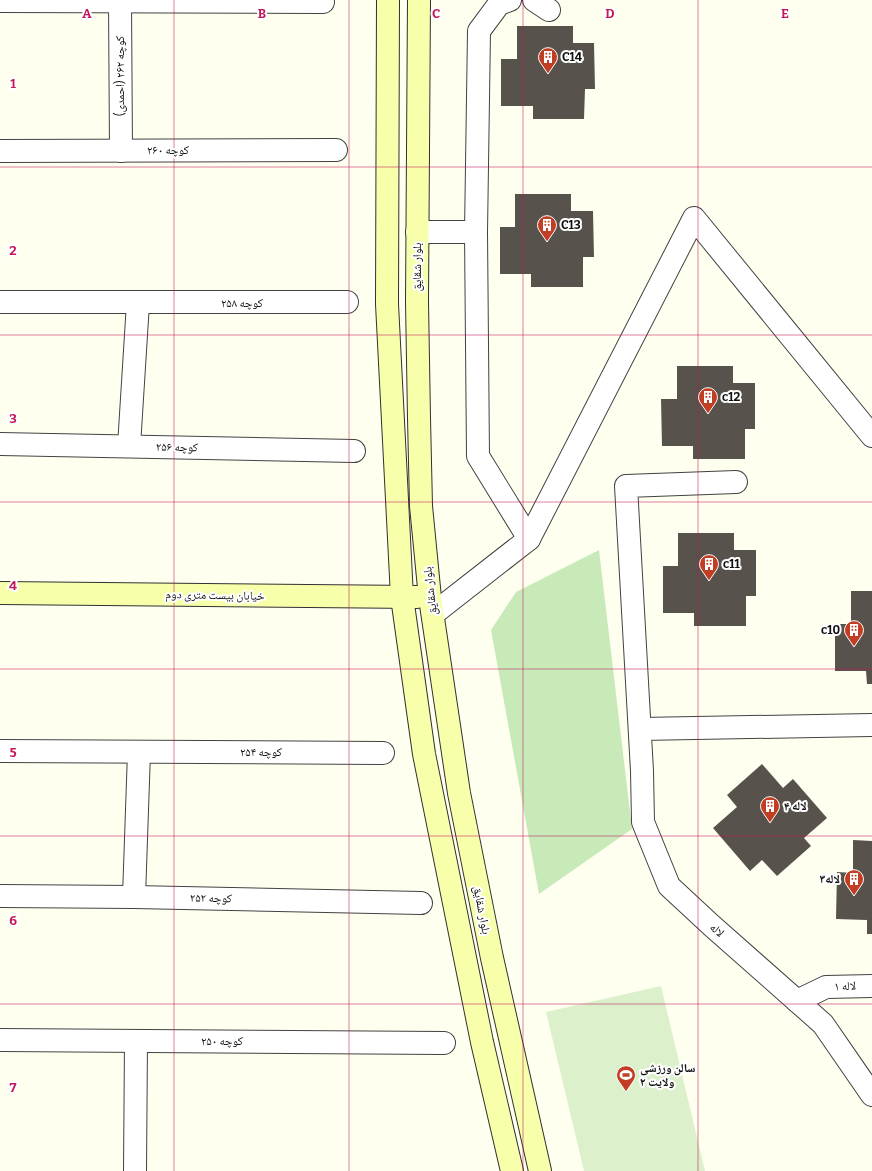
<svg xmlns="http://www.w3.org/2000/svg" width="872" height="1171" font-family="Bitter,'Noto Naskh Arabic',serif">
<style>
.green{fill:#c8eab9}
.pitch{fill:#dcf1cb}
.building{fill:#57524b}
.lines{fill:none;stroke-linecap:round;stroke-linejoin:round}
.street-casing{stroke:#424242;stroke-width:24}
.secondary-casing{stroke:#313131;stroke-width:24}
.street{stroke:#fff;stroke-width:22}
.secondary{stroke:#f7ffab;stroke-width:22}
.grid{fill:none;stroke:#c2185b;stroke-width:1;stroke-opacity:0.55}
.labels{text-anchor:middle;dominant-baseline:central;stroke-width:4;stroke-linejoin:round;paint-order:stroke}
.poi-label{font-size:12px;font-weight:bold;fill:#0f0f0f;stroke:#fff;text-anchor:start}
.street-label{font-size:12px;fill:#0f0f0f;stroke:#fff}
.grid-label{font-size:13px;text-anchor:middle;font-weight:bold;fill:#c2185b;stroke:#fff;stroke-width:4;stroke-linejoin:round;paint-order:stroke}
</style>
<rect width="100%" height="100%" fill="#fffff0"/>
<path class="green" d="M599,550L632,829L539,894L491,630L516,592Z"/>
<path class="pitch" d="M661,986L705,1171H584L546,1012Z"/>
<g class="building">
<path d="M517,26H573V43H594L595,89H585L584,119H533V106H501V59H517Z"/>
<path d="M515,194H571V211H593L594,257H583V287H531V274H500V227H515Z"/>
<path d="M677,366H733V383H755V429H745V459H693V446H662L661,399H677Z"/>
<path d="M678,533H734V550H756V596H746V626H694V613H663V566H678Z"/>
<path d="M851,591H872V684H867L866,671H835V624H851Z"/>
<path d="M762,764L783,788L793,779L827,818L804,838L811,846L777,876L762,860L750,871L713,828L737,807L727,795Z"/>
<path d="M853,840L872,841V934H867V920L836,919L837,872L853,873Z"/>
</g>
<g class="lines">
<defs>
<g id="street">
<path d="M510,0L499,4L479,31L476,232L478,456L529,539"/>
<path d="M534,0L549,10"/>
<path d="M0,1L323,2"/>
<path d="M120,1L121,151"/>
<path d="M0,151L336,150"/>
<path d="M417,232H476"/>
<path d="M0,302H347"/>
<path d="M0,444L354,451"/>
<path d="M129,446L138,303"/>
<path d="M736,482L626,486L642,771L643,822L669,886L711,925L823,1024L872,1095"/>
<path d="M433,614L529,539L694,218L872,436"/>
<path d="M640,729L872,725"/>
<path d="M0,751L383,753"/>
<path d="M0,896L134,897L421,903"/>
<path d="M134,897L139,752"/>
<path d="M797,1001L826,987L872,986"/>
<path d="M0,1040L444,1043"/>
<path d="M135,1171L136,1041"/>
</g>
<g id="secondary">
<path d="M388,0L387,304L402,597L424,754L482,1042L512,1171"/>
<path d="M419,0L417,302L419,418L421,506L430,598L459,793L492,958L540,1171"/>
<path d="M0,593L417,597"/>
</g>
</defs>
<use href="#street" class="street-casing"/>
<use href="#secondary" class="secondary-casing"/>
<use href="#street" class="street"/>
<use href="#secondary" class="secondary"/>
</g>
<path class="grid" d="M174,0V1171M349,0V1171M523,0V1171M698,0V1171M0,167H872M0,335H872M0,502H872M0,669H872M0,836H872M0,1004H872"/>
<defs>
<symbol id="building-pin" viewBox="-11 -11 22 30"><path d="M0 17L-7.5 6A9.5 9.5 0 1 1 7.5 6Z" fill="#c13d24" stroke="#fff"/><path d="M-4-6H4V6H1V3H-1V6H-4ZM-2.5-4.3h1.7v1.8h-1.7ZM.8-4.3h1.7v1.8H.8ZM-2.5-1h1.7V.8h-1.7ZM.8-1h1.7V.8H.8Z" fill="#fff"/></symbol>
<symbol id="stadium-pin" viewBox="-11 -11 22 30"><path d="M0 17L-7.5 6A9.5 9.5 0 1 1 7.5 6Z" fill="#c13d24" stroke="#fff"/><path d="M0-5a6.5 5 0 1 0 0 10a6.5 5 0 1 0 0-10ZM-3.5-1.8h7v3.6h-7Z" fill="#fff"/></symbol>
</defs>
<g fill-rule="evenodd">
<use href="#building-pin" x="537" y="46" width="22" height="30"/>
<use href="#building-pin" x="536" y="214" width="22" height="30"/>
<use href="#building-pin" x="697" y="386" width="22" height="30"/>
<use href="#building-pin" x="698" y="553" width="22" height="30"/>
<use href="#building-pin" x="843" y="619" width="22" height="30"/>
<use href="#building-pin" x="759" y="795" width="22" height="30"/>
<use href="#building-pin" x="843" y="868" width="22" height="30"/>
<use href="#stadium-pin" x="615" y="1064" width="22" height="30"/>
</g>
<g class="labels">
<g class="poi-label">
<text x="562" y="57">C14</text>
<text x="561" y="225">C13</text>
<text x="722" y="397">c12</text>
<text x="723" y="564">c11</text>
<text x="840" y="630" text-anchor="end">c10</text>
<text x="784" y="806">لاله ۴</text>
<text x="840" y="879" text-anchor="end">لاله۳</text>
<text x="640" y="1068">سالن ورزشی<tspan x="640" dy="14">ولایت ۲</tspan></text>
</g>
<g class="street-label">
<text transform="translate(120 76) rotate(-90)">کوچه ۲۶۲ (احمدی)</text>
<text x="168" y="150">کوچه ۲۶۰</text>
<text transform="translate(417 267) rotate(-90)">بلوار شقایق</text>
<text x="242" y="303">کوچه ۲۵۸</text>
<text transform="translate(177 447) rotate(1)">کوچه ۲۵۶</text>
<text transform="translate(430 591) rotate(-97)">بلوار شقایق</text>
<text transform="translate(215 595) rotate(1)">خیابان بیست متری دوم</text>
<text x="261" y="752">کوچه ۲۵۴</text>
<text transform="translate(211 898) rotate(1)">کوچه ۲۵۲</text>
<text transform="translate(482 910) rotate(79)">بلوار شقایق</text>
<text transform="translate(717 930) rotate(42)">لاله</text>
<text transform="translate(845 986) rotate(-2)">لاله ۱</text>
<text x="222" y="1041">کوچه ۲۵۰</text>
</g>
</g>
<g class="grid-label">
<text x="87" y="18">A</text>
<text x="262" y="18">B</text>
<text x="436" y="18">C</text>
<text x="610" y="18">D</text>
<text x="785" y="18">E</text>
<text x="13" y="88">1</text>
<text x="13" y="255">2</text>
<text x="13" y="423">3</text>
<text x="13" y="590">4</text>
<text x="13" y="757">5</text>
<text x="13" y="925">6</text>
<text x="13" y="1092">7</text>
</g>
</svg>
